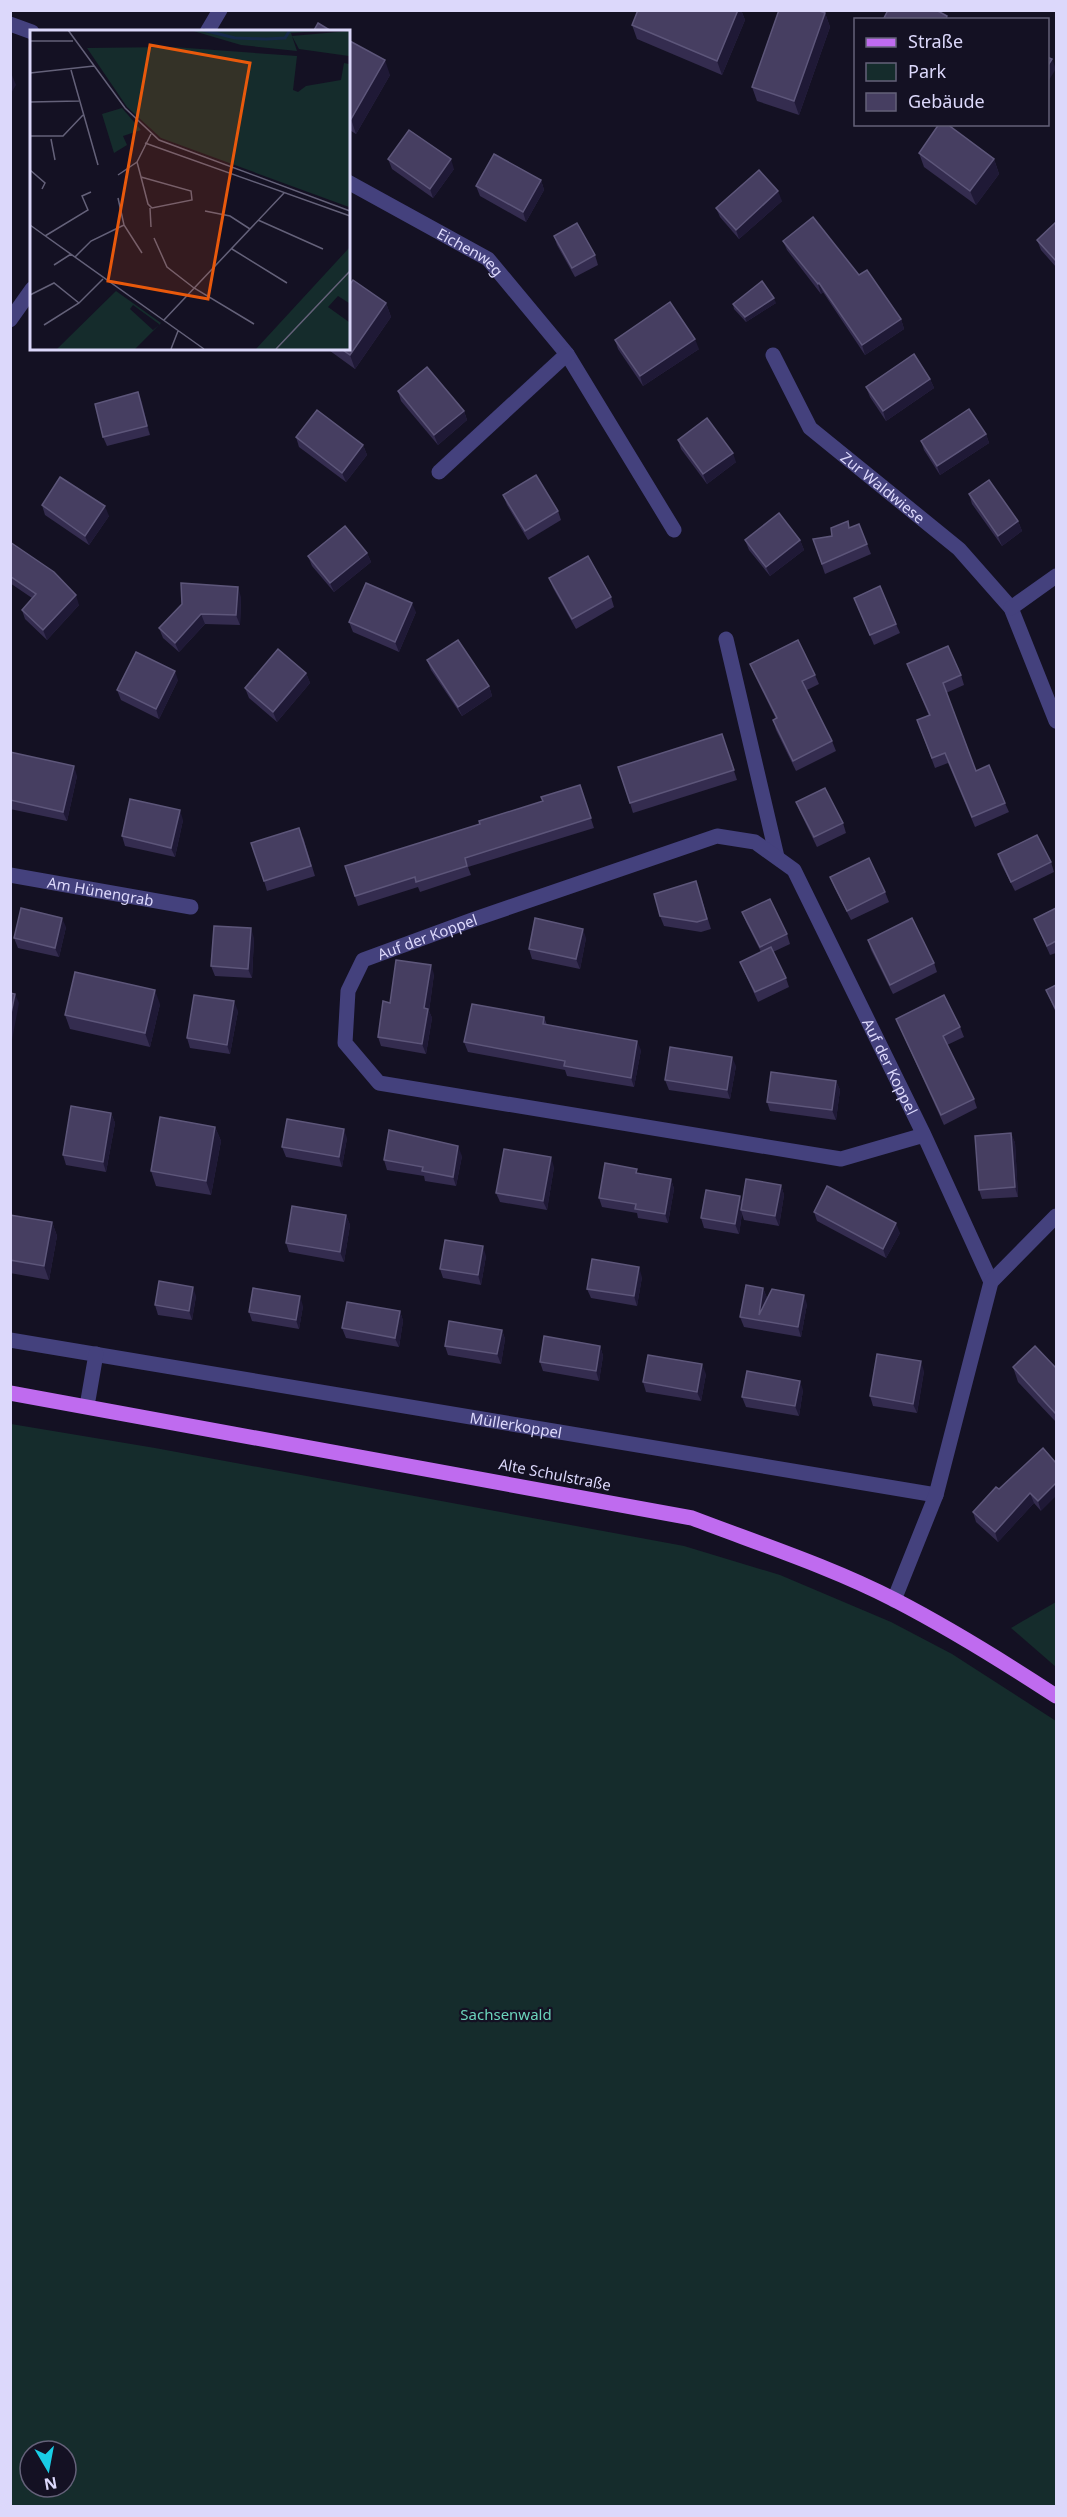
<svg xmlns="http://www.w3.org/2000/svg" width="1067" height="2517" font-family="'Noto Sans',sans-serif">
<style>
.green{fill:#152c2c;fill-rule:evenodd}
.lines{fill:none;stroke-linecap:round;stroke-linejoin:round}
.minor{stroke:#44417d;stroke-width:15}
.major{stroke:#bf6bef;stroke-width:15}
.wall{fill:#342c4f}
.shaded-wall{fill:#1f1936}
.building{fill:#463e61;stroke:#5d567a;stroke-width:1.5}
.labels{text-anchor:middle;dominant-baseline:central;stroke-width:4.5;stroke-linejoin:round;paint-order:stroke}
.street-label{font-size:15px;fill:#dcd8fb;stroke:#141123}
.park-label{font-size:15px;fill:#6bd3bb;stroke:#141123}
.inset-river{fill:none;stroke:#162949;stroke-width:3}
.inset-road{fill:none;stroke:#646179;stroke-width:1.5}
.view{fill:#e8590c;fill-opacity:0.15;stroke:#e8590c;stroke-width:3}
.inset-edge{fill:none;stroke:#dcd8fb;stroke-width:3}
</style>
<rect width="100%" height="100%" fill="#141123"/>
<g class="green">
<path d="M11,1424L155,1448L684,1546L780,1575L891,1622L952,1654L1056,1721V2506H11ZM30,2451H66V2487H30Z"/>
<path d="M1056,1602V1667L1011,1628Z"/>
</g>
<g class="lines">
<g class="minor">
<path d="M10,24L32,32"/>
<path d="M207,32L220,10"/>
<path id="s1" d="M348,182L488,259L567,354L674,530"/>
<path d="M10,320L32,289"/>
<path id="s2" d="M773,355L810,428L959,549L1011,608L1056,721"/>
<path d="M439,472L567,354"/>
<path d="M1011,608L1056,576"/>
<path d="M726,639L777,857"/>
<path id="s3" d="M10,875L191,907"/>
<path id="s4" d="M924,1135L841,1159L379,1083L345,1043L348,991L363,960L472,920L717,836L755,842L794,870L924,1135L991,1282"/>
<path id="s5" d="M10,1340L936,1495"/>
<path d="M87,1406L96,1354"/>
<path d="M894,1600L936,1495L991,1282L1056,1216"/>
</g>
<path class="major" d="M10,1393L692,1518C760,1544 831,1567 895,1600C951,1629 1004,1662 1056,1696"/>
</g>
<g class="wall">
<path d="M638,10H741L745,20L722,75L637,39L632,25Z"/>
<path d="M825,13L830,27L799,115L757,101L752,87Z"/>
<path d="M348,40L390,75L356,134L348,129Z"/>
<path d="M919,153L994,159L999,174L976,205L924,167Z"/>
<path d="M388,159L454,169L433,198L392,169Z"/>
<path d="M541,180L544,190L526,222L480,196L476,186Z"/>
<path d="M782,201L739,239L720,217L716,208Z"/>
<path d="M1056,222V267L1041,250L1037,240Z"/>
<path d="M554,236L595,255L598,265L575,277L557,245Z"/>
<path d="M783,241L859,275L901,319L904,329L865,355L823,292L821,294L787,250Z"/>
<path d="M386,303L391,317L355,369L326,348H348Z"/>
<path d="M776,303L746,322L734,309L733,304Z"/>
<path d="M615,340L699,349L643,386L618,349Z"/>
<path d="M930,379L934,388L886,421L870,397L866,387Z"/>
<path d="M398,391L464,411L467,420L438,445L401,401Z"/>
<path d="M138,392L150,435L107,446L103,437Z"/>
<path d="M986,434L989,443L940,475L924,450L921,441Z"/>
<path d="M296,437L363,445L367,455L346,482L299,447Z"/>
<path d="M678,440L736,462L707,484L681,449Z"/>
<path d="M969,494L1018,521L1022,531L1002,546L972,504Z"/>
<path d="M503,495L558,511L561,520L528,540L507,505Z"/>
<path d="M42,505L109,516L89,545L45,515Z"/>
<path d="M859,524L871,554L825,574L813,539L832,536Z"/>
<path d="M745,540H800L804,550L770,576L749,550Z"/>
<path d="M10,542L79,605L47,640L25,619L22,610L32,598L10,583Z"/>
<path d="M367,553L371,562L334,592L312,566L308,556Z"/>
<path d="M549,578L611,597L614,607L576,629L553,588Z"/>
<path d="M241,597L240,625L205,624L179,652L163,638L159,628Z"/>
<path d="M854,598L896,624L900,633L874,645Z"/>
<path d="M416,612L399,652L353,632L349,622Z"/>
<path d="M427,660L489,686L492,696L462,716L431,670Z"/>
<path d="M750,664L815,675L819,684L807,690L832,741L836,751L796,771L776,730L773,720L776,719L754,674Z"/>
<path d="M907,664L961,675L964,685L946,693L976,771L1005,803L1009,812L975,827L948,763L935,768L917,720L929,716Z"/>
<path d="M306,673L310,683L277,722L249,698L245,688Z"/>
<path d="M178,680L159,719L121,700L117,690Z"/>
<path d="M722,734L737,780L633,813L630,803Z"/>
<path d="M10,752L77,776L67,821L10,809Z"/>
<path d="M583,794L594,828L468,867L471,875L420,892L418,887L358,906L345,866Z"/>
<path d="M796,802L843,823L846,833L817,847L800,812Z"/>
<path d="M183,820L175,857L125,846L122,836Z"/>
<path d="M303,837L315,876L267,891L264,881Z"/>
<path d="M998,854L1051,862L1054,872L1015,891L1001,864Z"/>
<path d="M830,877L885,892L889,902L851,920L834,887Z"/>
<path d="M696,881L711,929L701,932L664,926L660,916Z"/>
<path d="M1056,908V953L1050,955L1034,919Z"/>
<path d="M742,912L787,934L790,944L773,952L786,978L789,987L758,1002L744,971L740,962L761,952L746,922Z"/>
<path d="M66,927L59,957L18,948L14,938Z"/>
<path d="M254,938L252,978L215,976L211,966Z"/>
<path d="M586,938L580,969L532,959L529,949Z"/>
<path d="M868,940L934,963L937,972L893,994L871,950Z"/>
<path d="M434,974L429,1011L432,1018L426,1054L381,1046L378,1037L390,1003Z"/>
<path d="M1056,985V1013L1046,990Z"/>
<path d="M160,1004L150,1047L70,1029L65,1015Z"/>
<path d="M238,1011L230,1054L190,1048L187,1038Z"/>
<path d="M544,1017L547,1025L641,1050L634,1087L567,1076L565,1070L468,1052L464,1042Z"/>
<path d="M896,1019L960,1027L964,1037L947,1045L974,1099L977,1108L944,1125L900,1028Z"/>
<path d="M736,1066L730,1099L669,1090L665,1080Z"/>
<path d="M836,1081L840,1090L836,1120L770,1111L767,1102Z"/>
<path d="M111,1113L115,1123L106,1172L66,1165L63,1155Z"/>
<path d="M215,1127L221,1141L211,1195L156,1186L151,1171Z"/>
<path d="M1011,1133L1015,1143L1018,1197L982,1199L979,1190Z"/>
<path d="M347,1138L342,1167L286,1157L282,1147Z"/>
<path d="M462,1156L456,1186L425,1181L424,1176L387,1170L384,1160Z"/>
<path d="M554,1167L547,1210L500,1202L496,1193Z"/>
<path d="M638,1174L671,1179L674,1189L668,1223L638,1218L637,1213L602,1207L599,1198Z"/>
<path d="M781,1185L784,1195L779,1226L744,1220L742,1214L739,1234L704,1228L701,1218L740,1196L742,1202Z"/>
<path d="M814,1212L900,1233L886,1258L817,1221Z"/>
<path d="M10,1215L52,1222L57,1236L49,1280L10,1273Z"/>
<path d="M346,1215L350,1225L344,1262L289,1252L286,1243Z"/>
<path d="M486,1256L481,1285L443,1278L440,1269Z"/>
<path d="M642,1277L637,1306L591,1298L587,1289Z"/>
<path d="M763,1288L767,1298L766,1301L807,1304L801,1337L744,1327L740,1317Z"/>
<path d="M196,1296L192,1320L158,1315L155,1305Z"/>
<path d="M303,1306L299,1329L252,1321L249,1312Z"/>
<path d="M400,1311L403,1321L399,1347L346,1338L342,1328Z"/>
<path d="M502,1330L505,1339L501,1364L448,1355L445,1346Z"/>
<path d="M600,1346L603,1356L599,1381L543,1371L540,1362Z"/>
<path d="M1013,1367L1056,1368V1422L1018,1382Z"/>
<path d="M924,1371L917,1413L873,1406L870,1396Z"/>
<path d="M706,1374L701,1401L646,1392L643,1382Z"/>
<path d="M803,1390L799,1416L746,1407L742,1397Z"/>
<path d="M1043,1448L1041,1511L1034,1503L998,1542L976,1522L973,1512L999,1489Z"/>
</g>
<g class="shaded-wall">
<path d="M738,10H741L745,20L722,75L717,61Z"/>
<path d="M825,13L830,27L799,115L794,101Z"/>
<path d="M1052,59L1056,69L1047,83V67Z"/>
<path d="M385,60L390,75L356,134L351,119Z"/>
<path d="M12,75L16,85L10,95V79Z"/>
<path d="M451,159L454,169L433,198L430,189Z"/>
<path d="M994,159L999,174L976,205L970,191Z"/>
<path d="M541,180L544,190L526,222L523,212Z"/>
<path d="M778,191L782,201L739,239L736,230Z"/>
<path d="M819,283L823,292L821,294L818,284Z"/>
<path d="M774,298L776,303L746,322L745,317Z"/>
<path d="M386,303L391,317L355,369L350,355Z"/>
<path d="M901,319L904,329L865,355L862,345Z"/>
<path d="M695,339L699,349L643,386L640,376Z"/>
<path d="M930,379L934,388L886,421L883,411Z"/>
<path d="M138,392L142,402L150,435L147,426Z"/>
<path d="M464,411L467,420L438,445L434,435Z"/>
<path d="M986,434L989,443L940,475L937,466Z"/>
<path d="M363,445L367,455L346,482L342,473Z"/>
<path d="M733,453L736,462L707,484L703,474Z"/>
<path d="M105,506L109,516L89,545L85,536Z"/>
<path d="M1018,521L1022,531L1002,546L998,536Z"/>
<path d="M800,540L804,550L770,576L766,567Z"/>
<path d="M367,553L371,562L334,592L330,583Z"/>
<path d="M238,587L241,597L240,625L236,615Z"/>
<path d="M76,595L79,605L47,640L43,630Z"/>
<path d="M412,603L416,612L399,652L395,642Z"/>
<path d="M201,614L205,624L179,652L175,643Z"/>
<path d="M175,671L178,680L159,719L156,709Z"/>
<path d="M306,673L310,683L277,722L273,712Z"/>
<path d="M489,686L492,696L462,716L458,707Z"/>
<path d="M74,766L77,776L67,821L63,812Z"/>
<path d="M180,810L183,820L175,857L171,848Z"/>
<path d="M62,918L66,927L59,957L55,948Z"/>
<path d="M251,928L254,938L252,978L248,969Z"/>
<path d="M583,929L586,938L580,969L576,959Z"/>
<path d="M431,965L434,974L429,1011L432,1018L426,1054L422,1044L424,1008Z"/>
<path d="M155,990L160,1004L150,1047L145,1033Z"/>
<path d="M15,994L19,1003L12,1040L10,1037V1018Z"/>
<path d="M234,1001L238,1011L230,1054L227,1045Z"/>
<path d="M637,1041L641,1050L634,1087L631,1078Z"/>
<path d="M732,1057L736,1066L730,1099L727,1090Z"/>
<path d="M836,1081L840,1090L836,1120L832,1110Z"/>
<path d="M111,1113L115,1123L106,1172L103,1162Z"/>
<path d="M215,1127L221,1141L211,1195L206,1181Z"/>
<path d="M344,1129L347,1138L342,1167L339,1157Z"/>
<path d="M1011,1133L1015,1143L1018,1197L1015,1187Z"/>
<path d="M458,1146L462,1156L456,1186L453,1177Z"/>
<path d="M551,1157L554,1167L547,1210L543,1201Z"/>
<path d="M671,1179L674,1189L668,1223L665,1214Z"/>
<path d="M781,1185L784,1195L779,1226L775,1216Z"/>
<path d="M740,1196L744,1206L741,1210L742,1214L739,1234L735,1224Z"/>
<path d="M346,1215L350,1225L344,1262L340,1252Z"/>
<path d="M52,1222L57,1236L49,1280L44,1266Z"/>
<path d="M896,1223L900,1233L886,1258L883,1249Z"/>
<path d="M483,1246L486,1256L481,1285L478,1275Z"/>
<path d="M639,1267L642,1277L637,1306L634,1296Z"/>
<path d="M193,1287L196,1296L192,1320L189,1311Z"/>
<path d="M763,1288L767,1298L763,1321L759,1315Z"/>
<path d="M804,1295L807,1304L801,1337L798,1327Z"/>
<path d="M300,1296L303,1306L299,1329L296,1320Z"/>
<path d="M400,1311L403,1321L399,1347L395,1338Z"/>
<path d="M502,1330L505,1339L501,1364L497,1354Z"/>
<path d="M600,1346L603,1356L599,1381L596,1371Z"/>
<path d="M921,1361L924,1371L917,1413L913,1404Z"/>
<path d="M702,1364L706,1374L701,1401L697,1392Z"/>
<path d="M800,1381L803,1390L799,1416L795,1406Z"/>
<path d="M1056,1483V1496L1041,1511L1038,1501Z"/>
<path d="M1030,1493L1034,1503L998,1542L995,1532Z"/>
</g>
<g class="building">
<path d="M638,10H738L717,61L632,25Z"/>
<path d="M779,10H817L825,13L794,101L752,87Z"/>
<path d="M888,10H936L947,16L946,20H883Z"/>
<path d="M318,23L333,32H313Z"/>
<path d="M348,40L385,60L351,119L348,118Z"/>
<path d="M1047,57L1052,59L1047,67Z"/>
<path d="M939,124H947L994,159L970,191L919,153Z"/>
<path d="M409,130L451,159L430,189L388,159Z"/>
<path d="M494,154L541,180L523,212L476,186Z"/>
<path d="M759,170L778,191L736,230L716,208Z"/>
<path d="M813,217L859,275L867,270L901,319L862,345L819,283L818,284L783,241Z"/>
<path d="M1056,222V261L1037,240Z"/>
<path d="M577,223L595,255L572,268L554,236Z"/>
<path d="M353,280L386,303L350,355L340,348H348V287Z"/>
<path d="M762,281L774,298L745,317L733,304Z"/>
<path d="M670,302L695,339L640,376L615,340Z"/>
<path d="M914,354L930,379L883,411L866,387Z"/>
<path d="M427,367L464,411L434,435L398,391Z"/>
<path d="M138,392L147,426L103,437L95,404Z"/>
<path d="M969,409L986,434L937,466L921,441Z"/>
<path d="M317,410L363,445L342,473L296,437Z"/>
<path d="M707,418L733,453L703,474L678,440Z"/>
<path d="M536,475L558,511L525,531L503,495Z"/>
<path d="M60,477L105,506L85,536L42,505Z"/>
<path d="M989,480L1018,521L998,536L969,494Z"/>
<path d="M779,513L800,540L766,567L745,540Z"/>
<path d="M848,521L849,528L859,524L867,544L822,564L813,539L832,536L831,528Z"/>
<path d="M345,526L367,553L330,583L308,556Z"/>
<path d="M10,542L54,572L76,595L43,630L22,610L36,594L10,576Z"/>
<path d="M588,556L611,597L572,619L549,578Z"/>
<path d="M181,583L238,587L236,615L201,614L175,643L159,628L182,604Z"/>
<path d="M366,583L412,603L395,642L349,622Z"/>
<path d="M880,586L896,624L870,635L854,598Z"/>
<path d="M458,640L489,686L458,707L427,660Z"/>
<path d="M798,640L815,675L802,681L832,741L793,761L773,720L777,718L750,664Z"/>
<path d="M948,646L961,675L943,683L976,771L989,765L1005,803L972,817L945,753L932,758L917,720L930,715L907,664Z"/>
<path d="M278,649L306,673L273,712L245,688Z"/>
<path d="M136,652L175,671L156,709L117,690Z"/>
<path d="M722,734L734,770L630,803L618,767Z"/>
<path d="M10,752L74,766L63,812L10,800Z"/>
<path d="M580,785L591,818L465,858L467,866L416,882L415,877L355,896L345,866L480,824L479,821L543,801L541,797Z"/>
<path d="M825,788L843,823L814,837L796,802Z"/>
<path d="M130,799L180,810L171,848L122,836Z"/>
<path d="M299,828L311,866L264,881L251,843Z"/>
<path d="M1037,835L1051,862L1011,882L998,854Z"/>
<path d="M869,858L885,892L847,911L830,877Z"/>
<path d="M696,881L707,919L697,922L660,916L654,894Z"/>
<path d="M770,899L787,934L760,947L742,912Z"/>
<path d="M21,908L62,918L55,948L14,938Z"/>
<path d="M1056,908V941L1047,946L1034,919Z"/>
<path d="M535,918L583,929L576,959L529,949Z"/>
<path d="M912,918L934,963L890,985L868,940Z"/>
<path d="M214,926L251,928L248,969L211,966Z"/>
<path d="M771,947L786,978L755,992L740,962Z"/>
<path d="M396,960L431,965L424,1008L428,1009L422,1044L378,1037L383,1001L390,1003Z"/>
<path d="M75,972L155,990L145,1033L65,1015Z"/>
<path d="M1056,985V1010L1046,990Z"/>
<path d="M10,993L15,994L10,1018Z"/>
<path d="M194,995L234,1001L227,1045L187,1038Z"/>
<path d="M944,995L960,1027L943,1036L974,1099L941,1115L896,1019Z"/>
<path d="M472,1004L544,1017L543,1024L637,1041L631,1078L564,1066L565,1061L464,1042Z"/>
<path d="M670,1047L732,1057L727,1090L665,1080Z"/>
<path d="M771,1072L836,1081L832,1110L767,1102Z"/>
<path d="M71,1106L111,1113L103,1162L63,1155Z"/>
<path d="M160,1117L215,1127L206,1181L151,1171Z"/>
<path d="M287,1119L344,1129L339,1157L282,1147Z"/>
<path d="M389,1130L458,1146L453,1177L422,1171L423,1167L384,1160Z"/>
<path d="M1011,1133L1015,1187L979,1190L975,1136Z"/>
<path d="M504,1149L551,1157L543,1201L496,1193Z"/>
<path d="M605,1163L637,1169L636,1173L671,1179L665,1214L635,1209L636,1204L599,1198Z"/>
<path d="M746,1179L781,1185L775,1216L741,1210Z"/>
<path d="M827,1186L896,1223L883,1249L814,1212Z"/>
<path d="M706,1190L740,1196L735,1224L701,1218Z"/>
<path d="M292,1206L346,1215L340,1252L286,1243Z"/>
<path d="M10,1215L52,1222L44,1266L10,1260Z"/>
<path d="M445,1240L483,1246L478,1275L440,1269Z"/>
<path d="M592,1259L639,1267L634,1296L587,1289Z"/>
<path d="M159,1281L193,1287L189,1311L155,1305Z"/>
<path d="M746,1285L763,1288L759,1315L772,1289L804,1295L798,1327L740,1317Z"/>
<path d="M253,1288L300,1296L296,1320L249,1312Z"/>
<path d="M347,1302L400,1311L395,1338L342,1328Z"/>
<path d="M449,1321L502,1330L497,1354L445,1346Z"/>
<path d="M544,1336L600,1346L596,1371L540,1362Z"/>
<path d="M1035,1346L1056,1368V1414L1013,1367Z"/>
<path d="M877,1354L921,1361L913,1404L870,1396Z"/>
<path d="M648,1355L702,1364L697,1392L643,1382Z"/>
<path d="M747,1371L800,1381L795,1406L742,1397Z"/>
<path d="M1043,1448L1056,1463V1483L1038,1501L1030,1493L995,1532L973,1512L996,1487L999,1489Z"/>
</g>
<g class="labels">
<g class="street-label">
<text stroke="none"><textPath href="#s1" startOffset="141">Eichenweg</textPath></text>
<text stroke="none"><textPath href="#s2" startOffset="176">Zur Waldwiese</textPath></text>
<text stroke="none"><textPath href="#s3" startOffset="92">Am Hünengrab</textPath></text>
<text stroke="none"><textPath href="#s4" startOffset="762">Auf der Koppel</textPath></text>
<text stroke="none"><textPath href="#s4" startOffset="1374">Auf der Koppel</textPath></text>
<text stroke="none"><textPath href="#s5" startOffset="513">Müllerkoppel</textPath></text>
<text transform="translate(555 1474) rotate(11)">Alte Schulstraße</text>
</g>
<g class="park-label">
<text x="506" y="2014">Sachsenwald</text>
</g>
</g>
<g transform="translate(30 30)">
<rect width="320" height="320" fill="#141123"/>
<path d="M160,0H303L261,3L267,21L211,15ZM319,1V26L269,19L262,6ZM143,17L267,26L263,60L268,62L276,56L311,50L314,33L319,34V177L131,108L97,77L57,18ZM92,78L111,100L93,106L97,115L84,123L72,84ZM319,218V273L308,266L298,277L319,292V319H226ZM86,261L131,293L105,319H27ZM103,275L129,294V295L123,300L100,279Z" fill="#152c2c" fill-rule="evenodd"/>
<path class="inset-river" d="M173,0L205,8L236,9L255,8L260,0"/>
<path class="inset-road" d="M38,0L95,78L129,110L320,181M0,11H43M41,40L68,135M0,43L64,36M0,72L49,71M0,106H33L53,85M21,109L25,130M115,113L320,186M107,132L111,147L118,174L122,178L162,170L161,161L111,147M0,140L15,153L12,159M88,145L107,132L121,104M88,168L94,195L112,223M120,178L121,197M175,181L200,186L220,199M228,190L293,219M0,195L174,319M15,206L58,180L52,166L61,162M124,208L137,237L164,258L224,294M202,219L257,253M45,227L61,211L94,195M24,235L41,224M0,265L24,253L49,273M134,290L254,163M14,295L49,273L73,249M141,319L148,301M246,319L320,241"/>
<path class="view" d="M120,15L220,33L178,269L78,251Z"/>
<rect width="320" height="320" class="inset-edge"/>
</g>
<rect width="1067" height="2517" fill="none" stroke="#dcd8fb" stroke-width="24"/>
<rect x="854" y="18" width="195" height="108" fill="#141123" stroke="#646179" stroke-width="1.5"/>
<rect x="866" y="38" width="30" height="9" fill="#bf6bef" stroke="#646179" stroke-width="1.5"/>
<text x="908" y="48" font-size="18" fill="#dcd8fb">Straße</text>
<rect x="866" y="63" width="30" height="18" fill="#152c2c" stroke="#646179" stroke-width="1.5"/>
<text x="908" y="78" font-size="18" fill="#dcd8fb">Park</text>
<rect x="866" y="93" width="30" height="18" fill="#463e61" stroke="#646179" stroke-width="1.5"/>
<text x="908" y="108" font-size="18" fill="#dcd8fb">Gebäude</text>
<g transform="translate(48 2469) rotate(170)"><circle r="28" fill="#141123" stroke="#646179" stroke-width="1.5"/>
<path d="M0-4.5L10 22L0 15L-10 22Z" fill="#19cde5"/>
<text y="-9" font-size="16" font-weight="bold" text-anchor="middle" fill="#dcd8fb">N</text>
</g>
</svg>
